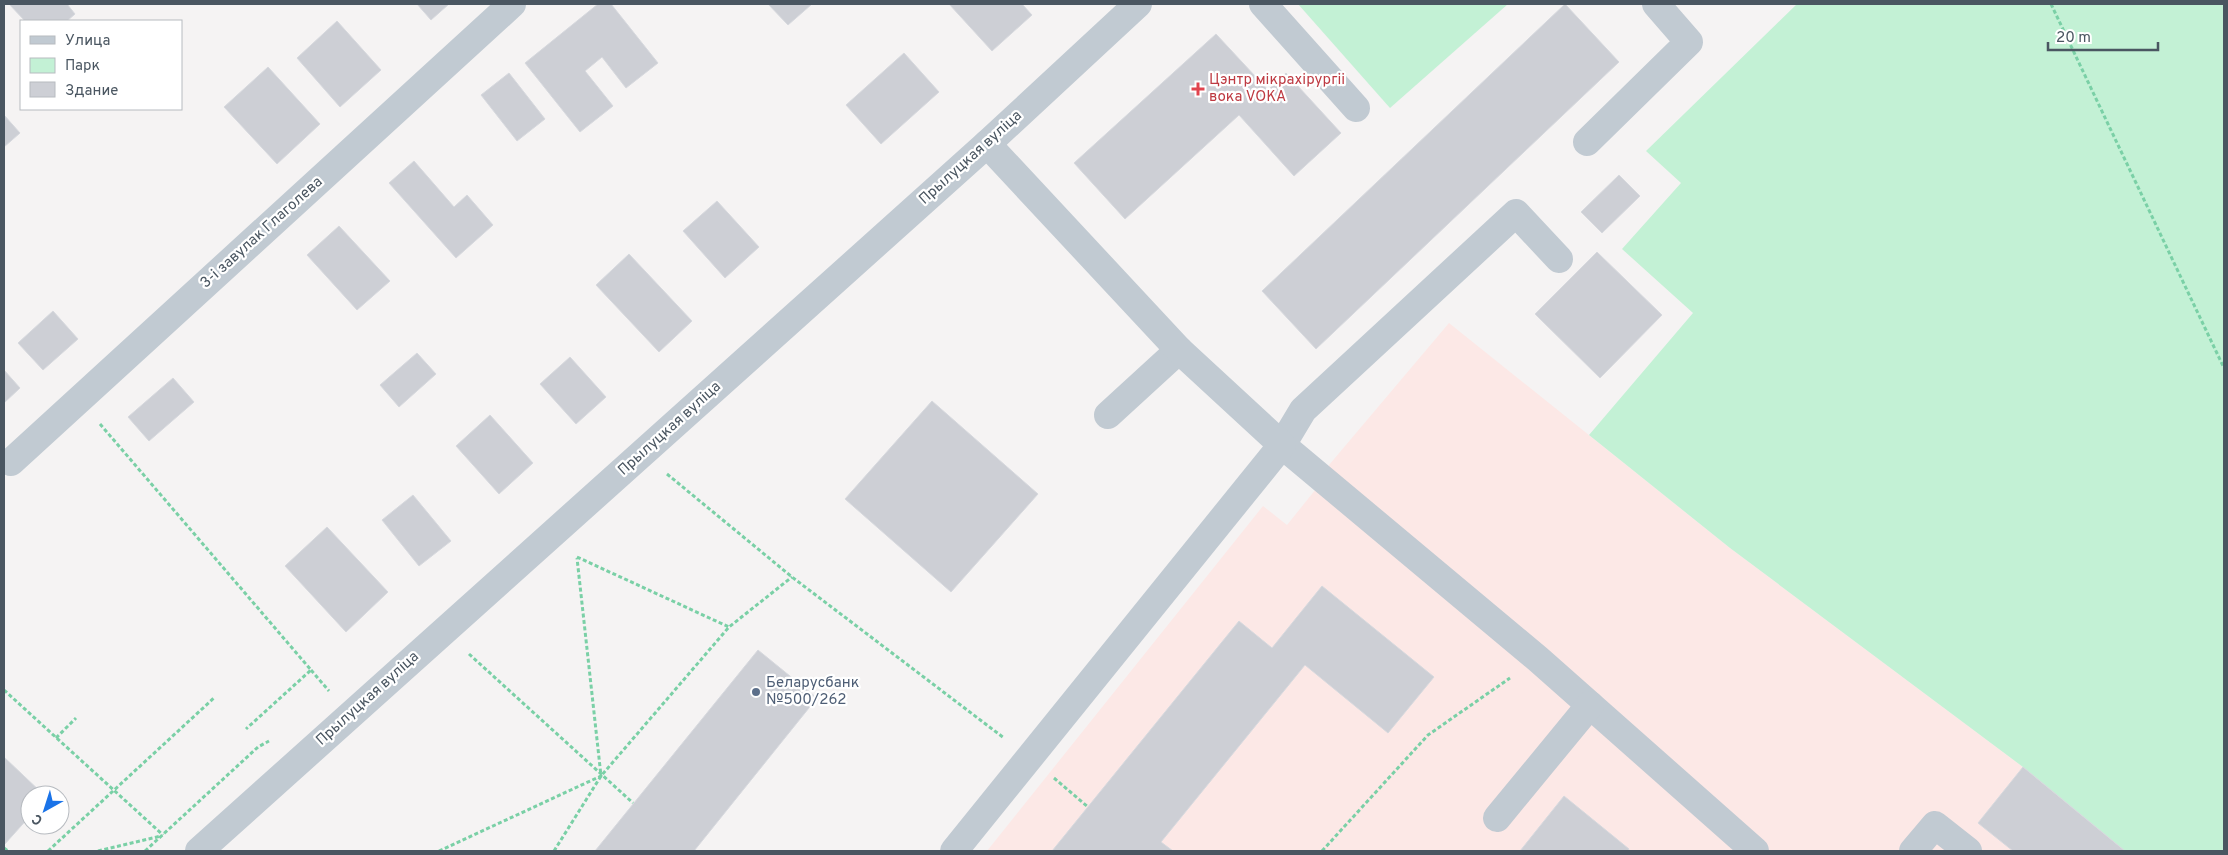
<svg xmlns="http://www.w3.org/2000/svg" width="2228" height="855" font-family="Overpass,sans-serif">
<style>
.medical{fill:#fce8e6}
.green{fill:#c3f1d5}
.building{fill:#cdcfd5;stroke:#d7d9de}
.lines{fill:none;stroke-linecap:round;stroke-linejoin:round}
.path{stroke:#7ad0a6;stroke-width:3;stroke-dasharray:4 2.5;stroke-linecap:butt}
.minor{stroke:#c1cad2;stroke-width:28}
.health-dot{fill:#e0444e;stroke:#fff;stroke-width:2}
.service-dot{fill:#5c6f8a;stroke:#fff;stroke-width:2}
.labels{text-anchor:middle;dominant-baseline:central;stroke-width:4.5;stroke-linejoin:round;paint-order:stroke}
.health-label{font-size:15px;fill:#be3a42;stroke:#fff;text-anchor:start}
.street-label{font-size:15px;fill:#4a5661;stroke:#fff}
.service-label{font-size:15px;fill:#4e5e75;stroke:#fff;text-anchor:start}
</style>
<rect width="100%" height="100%" fill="#f5f3f3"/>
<path class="medical" d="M1449,323L1730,548L2023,767L2125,851H987L1263,506L1287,525L1324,479L1329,465Z"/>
<g class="green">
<path d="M1298,4H1508L1390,108Z"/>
<path d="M1797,4H2224V851H2125L2023,767L1730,548L1589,435L1693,313L1622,249L1681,183L1646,151Z"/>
</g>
<g class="building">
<path d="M9,4H67L75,14L67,21H25Z"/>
<path d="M417,4H449L431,20Z"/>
<path d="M598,4H611L658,63L626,88L602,57L585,71L613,106L580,132L525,63Z"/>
<path d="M768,4H812L788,25Z"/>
<path d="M949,4H1022L1032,15L992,51Z"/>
<path d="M1565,4L1619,62L1316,349L1262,291Z"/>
<path d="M337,21L381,70L340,107L297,58Z"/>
<path d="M1216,34L1268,90L1286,73L1341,133L1294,176L1239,115L1125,219L1074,163Z"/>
<path d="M904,53L939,92L881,144L846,105Z"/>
<path d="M268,67L320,124L277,164L224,107Z"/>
<path d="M509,73L545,119L517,141L481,95Z"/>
<path d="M4,115L20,133L4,147Z"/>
<path d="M414,161L454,207L467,195L493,225L456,258L389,183Z"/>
<path d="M1619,175L1640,196L1602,233L1581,212Z"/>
<path d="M717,201L759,247L725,278L683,231Z"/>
<path d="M339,226L390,281L357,310L307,255Z"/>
<path d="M1597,252L1662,315L1600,378L1535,314Z"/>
<path d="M629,254L692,321L659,352L596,285Z"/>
<path d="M53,311L78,339L43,370L18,343Z"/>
<path d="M417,353L436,374L399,407L380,385Z"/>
<path d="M570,357L606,397L576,424L540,384Z"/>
<path d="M4,370L20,388L4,403Z"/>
<path d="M173,378L194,402L149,441L128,417Z"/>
<path d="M932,401L1038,494L951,592L845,499Z"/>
<path d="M490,415L533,463L499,494L456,446Z"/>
<path d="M413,495L451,541L419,566L382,520Z"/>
<path d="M327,527L388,592L346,632L285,566Z"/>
<path d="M1322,586L1434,677L1388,733L1305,665L1161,842L1173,851H1052L1239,621L1272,648Z"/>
<path d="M758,650L817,698L694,851H595Z"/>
<path d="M4,757L44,795H30V816L4,845Z"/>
<path d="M2023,767L2125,851H2013L1978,823Z"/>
<path d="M1564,796L1629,849L1628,851H1520Z"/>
</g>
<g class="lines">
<g class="path">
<path d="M2051,4L2224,368"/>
<path d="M100,424L311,670L246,729"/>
<path d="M667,474L792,577L1004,738"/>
<path d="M577,557L729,627"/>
<path d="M469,654L633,803"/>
<path d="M311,670L329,691"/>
<path d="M4,690L163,835"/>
<path d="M56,738L76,718"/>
<path d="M1054,778L1088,807"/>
<path d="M4,848L8,851"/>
<path d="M48,851L215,697"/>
<path d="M98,851L161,836"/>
<path d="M145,851L258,747L269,741"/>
<path d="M439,851L601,776L577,558"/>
<path d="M554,851L601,776L729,627L792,577"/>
<path d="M1322,851L1428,735L1510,678"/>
</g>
<g class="minor">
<path d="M1263,4L1356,108"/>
<path d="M1587,142L1689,42L1656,4"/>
<path d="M1559,259L1516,213L1303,410L1282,445L1538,659L1755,851"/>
<path d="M1108,415L1179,350"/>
<path d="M11,462L512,4"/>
<path d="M1497,818L1590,705"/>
<path d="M199,851L987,144L1138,4"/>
<path d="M954,851L1282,445L1179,350L987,144"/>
<path d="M1913,851L1935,825L1968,851"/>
</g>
</g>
<path class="health-dot" d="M1195.5 81.5h5v5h5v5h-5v5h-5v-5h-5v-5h5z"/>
<circle class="service-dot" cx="756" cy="692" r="5"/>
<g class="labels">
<g class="health-label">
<text x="1209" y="80">Цэнтр мікрахірургіі<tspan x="1209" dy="17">вока VOKA</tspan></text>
</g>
<g class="street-label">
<text transform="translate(971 158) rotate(-42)">Прылуцкая вуліца</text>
<text transform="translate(262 233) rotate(-42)">3-і завулак Глаголева</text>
<text transform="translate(670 429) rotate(-42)">Прылуцкая вуліца</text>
<text transform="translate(368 699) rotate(-42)">Прылуцкая вуліца</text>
</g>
<g class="service-label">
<text x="766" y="683">Беларусбанк<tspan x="766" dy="17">№500/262</tspan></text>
</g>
</g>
<rect width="2228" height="855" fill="none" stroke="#4a5661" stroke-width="10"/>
<rect x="20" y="20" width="162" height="90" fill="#ffffff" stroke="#b7bbc0"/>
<rect x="30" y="36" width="25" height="8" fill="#c1cad2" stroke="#b7bbc0"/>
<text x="65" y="45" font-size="15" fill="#4a5661">Улица</text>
<rect x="30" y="58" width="25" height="15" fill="#c3f1d5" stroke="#b7bbc0"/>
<text x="65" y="70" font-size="15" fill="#4a5661">Парк</text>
<rect x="30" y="82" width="25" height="15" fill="#cdcfd5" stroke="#b7bbc0"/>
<text x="65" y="95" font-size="15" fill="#4a5661">Здание</text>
<g transform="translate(45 810) rotate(219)"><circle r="24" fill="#ffffff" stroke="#b7bbc0"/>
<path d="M0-4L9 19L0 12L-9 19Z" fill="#1a73e8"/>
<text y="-8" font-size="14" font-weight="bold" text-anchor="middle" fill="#4a5661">С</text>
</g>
<path d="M2048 42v8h110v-8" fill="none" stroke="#4a5661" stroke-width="2.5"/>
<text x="2056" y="42" font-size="15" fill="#4a5661" stroke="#ffffff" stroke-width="4" paint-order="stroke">20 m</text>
</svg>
